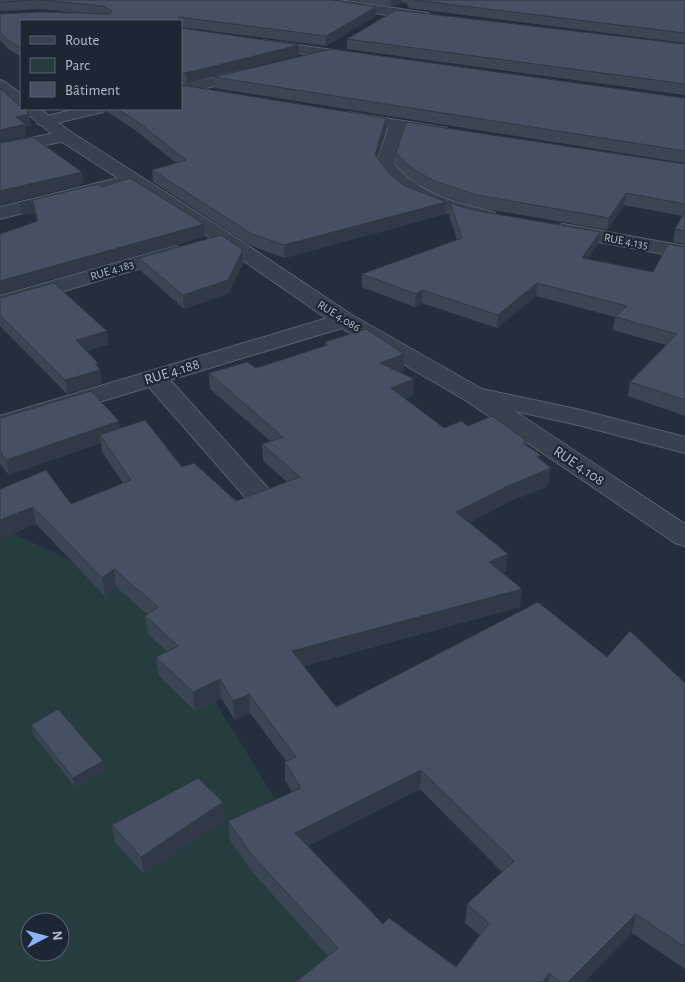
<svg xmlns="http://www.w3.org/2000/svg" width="685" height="982" font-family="'Alegreya Sans',sans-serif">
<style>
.green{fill:#263c3f;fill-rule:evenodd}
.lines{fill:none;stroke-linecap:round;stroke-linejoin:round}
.minor-casing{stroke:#565f6c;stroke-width:2}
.tertiary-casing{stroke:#565f6c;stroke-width:2}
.minor{fill:#38414e;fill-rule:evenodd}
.tertiary{fill:#38414e;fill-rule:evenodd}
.wall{fill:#3b4654;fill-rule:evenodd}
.shaded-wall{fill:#303945}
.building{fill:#455162;stroke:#303945;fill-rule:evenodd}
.labels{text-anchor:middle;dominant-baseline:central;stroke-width:4.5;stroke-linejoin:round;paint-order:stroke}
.far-street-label{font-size:12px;fill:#b4bcc9;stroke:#1d2633}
.street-label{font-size:15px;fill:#b4bcc9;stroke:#1d2633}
</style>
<rect width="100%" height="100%" fill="#242f3e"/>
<path class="green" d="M0,527L153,600L307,851L418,982H0ZM30,922H60V952H30Z"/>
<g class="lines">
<defs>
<g id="minor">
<path d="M307,0H339L428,13L435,17L428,21L313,4Z"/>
<path d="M263,40L354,53L359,54L361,57L359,60L354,61L258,47L256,44Z"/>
<path d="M251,69L256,70L258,73L256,76L181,94V84Z"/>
<path d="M77,109H105L103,112L44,126L38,124L36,121L38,118Z"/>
<path d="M348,112L447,128L449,132L447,136L441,137L404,131L394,164C421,195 456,203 494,212L497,216L494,220L487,222C445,213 402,202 376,165L388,128L342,120L340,117L342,114Z"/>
<path d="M65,131L71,132L73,136L71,140L0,154V144Z"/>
<path d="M130,175L136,176L139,180L136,184L0,219V207Z"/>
<path d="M563,224L685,246V258L556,234L553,230L556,226Z"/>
<path d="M175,246L182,248L185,252L182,256L0,310V296Z"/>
<path d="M344,313L352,315L355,320L352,325L170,380L266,486L270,492L266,498L256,500L246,498L149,387L0,432V416Z"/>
<path d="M474,388L483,390L685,524V546L675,543L465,400L462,395L465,390Z"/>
</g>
<g id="tertiary">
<path d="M0,80L5,82L21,94V107L15,105L0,93Z"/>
<path d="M22,109H40L71,132L232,235L352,315L482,389L581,410L685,437V453L578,425L465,400L336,325L218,243L59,140Z"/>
</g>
</defs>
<use href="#minor" class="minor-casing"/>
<use href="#tertiary" class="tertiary-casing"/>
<use href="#minor" class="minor"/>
<use href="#tertiary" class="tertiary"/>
</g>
<g class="wall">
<path d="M0,0H333L376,7V16L326,46L181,27V21H21V57L8,49L0,40V14L79,13L42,9L0,11Z"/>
<path d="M348,0H685V43L409,8L406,3L401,2L391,7Z"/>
<path d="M181,28L299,45V55L187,83H181Z"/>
<path d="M347,39L685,44V95L347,49Z"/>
<path d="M214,77L685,98V163L214,88Z"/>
<path d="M105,109H181L386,130L377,158L388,172L403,185L446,214L284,258L252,246L153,182L152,170L176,163L135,130L106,111Z"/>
<path d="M396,153L685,164V244L673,242L675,229L682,216L624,205L607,230L476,207L432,192L413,181L396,165Z"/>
<path d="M102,187L204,224L205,237L37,222L35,213L22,215L20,203Z"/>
<path d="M450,203L473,210L600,232L598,244L588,259L653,272L685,247V416L628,396L630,382L666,345L613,330L615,317L536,296L497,328L422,303L415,307L362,287V274L457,240L449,215Z"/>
<path d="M139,258L243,263L229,293L184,309L141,271Z"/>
<path d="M0,298L109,344L87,351L98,363L99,368L100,370L102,383L67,394L0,326Z"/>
<path d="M325,342L404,370L399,372L413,395L405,399L444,428L468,426L527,441L526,445L540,459L548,486L508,502L469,523L506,572L503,573L522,589L520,607L304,666L336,707L607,657L685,683V969L632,933L584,982H296L328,956L253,873L230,840L228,821L292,792L285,781V762L286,761L250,713L235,720L221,698L195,711L159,676L156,657L167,652L148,634L145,616L147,614L116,587L105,596L36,524L0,489L71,504L123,483L102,452L101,443L9,475L0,464V418L120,429L236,501L287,482L263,461L262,444L270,441L210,389L209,373L256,368L325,346ZM420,789L502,872L467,904L465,923L480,935L456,967L383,924L308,846Z"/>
<path d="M31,725L103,761L104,770L75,787L33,734Z"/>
<path d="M225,819L144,874L115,842L112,825Z"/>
</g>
<g class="shaded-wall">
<path d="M391,0H401V2L391,7Z"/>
<path d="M376,7V16L326,46V36Z"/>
<path d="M299,45V55L187,83L186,73Z"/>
<path d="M29,114L31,126L25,127L27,136L0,142V130L16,117Z"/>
<path d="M386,118V130L375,166V155Z"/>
<path d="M82,172L84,184L0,205V191Z"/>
<path d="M626,193L624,205L607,230L609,218Z"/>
<path d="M33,201L35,213L22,215L20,203Z"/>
<path d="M446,202V214L284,258V245Z"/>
<path d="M204,224L205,237L0,294V281Z"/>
<path d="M600,232L598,244L580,271L582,258Z"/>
<path d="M243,250V263L229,293L184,309L183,295Z"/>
<path d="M537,283L536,296L497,328L498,315Z"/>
<path d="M422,290V303L415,307L416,294Z"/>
<path d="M107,331L109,344L78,354L76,340Z"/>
<path d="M404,354V370L380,379V363Z"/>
<path d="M98,363L99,370H100L102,383L67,394L65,380L95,364Z"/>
<path d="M414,379L413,395L390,405L391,388Z"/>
<path d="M119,421L121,436L100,435L101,443L9,475L6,460Z"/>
<path d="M551,468L548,486L508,502L455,530L456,512L510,485Z"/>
<path d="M33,507L36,524L0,540V520Z"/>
<path d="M508,554L506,572L487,581L489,562Z"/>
<path d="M114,569L116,587L105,596L102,578Z"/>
<path d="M522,589L520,607L292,669V651Z"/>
<path d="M220,679L221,698L195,711L193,692Z"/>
<path d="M249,694L250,713L235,720L233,701Z"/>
<path d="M103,761L104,770L75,787L73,778Z"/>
<path d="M421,770L420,789L296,852L295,833Z"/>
<path d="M223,802L225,819L144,874L141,857Z"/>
<path d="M636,914L632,933L584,982H568Z"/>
<path d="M549,973L548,982H543Z"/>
</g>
<g class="building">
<path d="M0,0H333L376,7L326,36L179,17V21H21V48L7,39L0,32V14L41,12L110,14L112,11L103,6L41,0L0,2Z"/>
<path d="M414,0H685V33Z"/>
<path d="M396,10L685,44V84L347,39Z"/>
<path d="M181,28L299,45L186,73L181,72Z"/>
<path d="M331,49L685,98V151L214,77Z"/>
<path d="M181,85L386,118L375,155L388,172L403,185L446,202L284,245L252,234L152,170L186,160L134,119L117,109H181Z"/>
<path d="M0,88L21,107V109H24L29,114L16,117L25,124L0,130Z"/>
<path d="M406,122L685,164V204L626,193L609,218L477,195L432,180L413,169L396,153Z"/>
<path d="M33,137L82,172L0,191V143Z"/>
<path d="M130,178L204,224L0,281V234L38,221L33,201L20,203L98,184L102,187Z"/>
<path d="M450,203L473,210L600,232L582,258L653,272L668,244L685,247V400L630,382L677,334L615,317L627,306L537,283L498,315L422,290L416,294L362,274L462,238Z"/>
<path d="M685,211V231L675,229Z"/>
<path d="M221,235L243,250L228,280L183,295L139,258Z"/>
<path d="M54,283L107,331L76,340L98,363L95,364L100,370L65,380L0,315V298Z"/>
<path d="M366,329L404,354L380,363L414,379L391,388L444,428L461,421L468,426L492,416L527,441L523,443L541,455L537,457L551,468L510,485L456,512L508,554L489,562L522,589L292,651L336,707L538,602L607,657L630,631L685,683V947L636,914L568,982H560L549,973L543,982H296L338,948L251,854L228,821L301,788L285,762L296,757L249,694L233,701L220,679L193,692L156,657L178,646L145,616L158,607L114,569L102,578L33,507L0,520V489L46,470L71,504L131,480L100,435L145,420L182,467L194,463L236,501L300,477L262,444L283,437L209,373L247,362L256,368L328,345L325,342ZM421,770L514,861L467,904L489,923L456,967L389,918L383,924L295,833Z"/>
<path d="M91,391L119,421L6,460L0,452V418Z"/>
<path d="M58,709L103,761L73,778L31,725Z"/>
<path d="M198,778L223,802L141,857L112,825Z"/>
</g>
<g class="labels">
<g class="far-street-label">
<text transform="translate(626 241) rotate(10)">RUE 4.135</text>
<text transform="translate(112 270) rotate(-17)">RUE 4.183</text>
<text transform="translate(339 316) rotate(32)">RUE 4.086</text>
</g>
<g class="street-label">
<text transform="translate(172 372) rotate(-17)">RUE 4.188</text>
<text transform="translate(579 466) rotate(34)">RUE 4.108</text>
</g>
</g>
<rect x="20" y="20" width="162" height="90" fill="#1d2633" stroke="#59626f"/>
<rect x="30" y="36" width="25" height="8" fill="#38414e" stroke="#59626f"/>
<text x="65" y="45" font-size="15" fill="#b4bcc9">Route</text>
<rect x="30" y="58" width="25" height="15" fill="#263c3f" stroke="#59626f"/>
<text x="65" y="70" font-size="15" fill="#b4bcc9">Parc</text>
<rect x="30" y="82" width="25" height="15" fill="#455162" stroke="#59626f"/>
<text x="65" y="95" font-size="15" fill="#b4bcc9">Bâtiment</text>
<g transform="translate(45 937) rotate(84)"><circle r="24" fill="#1d2633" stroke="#59626f"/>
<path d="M0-4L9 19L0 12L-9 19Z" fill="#8ab4f8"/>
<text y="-8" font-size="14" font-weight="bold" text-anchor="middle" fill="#b4bcc9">N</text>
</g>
</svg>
